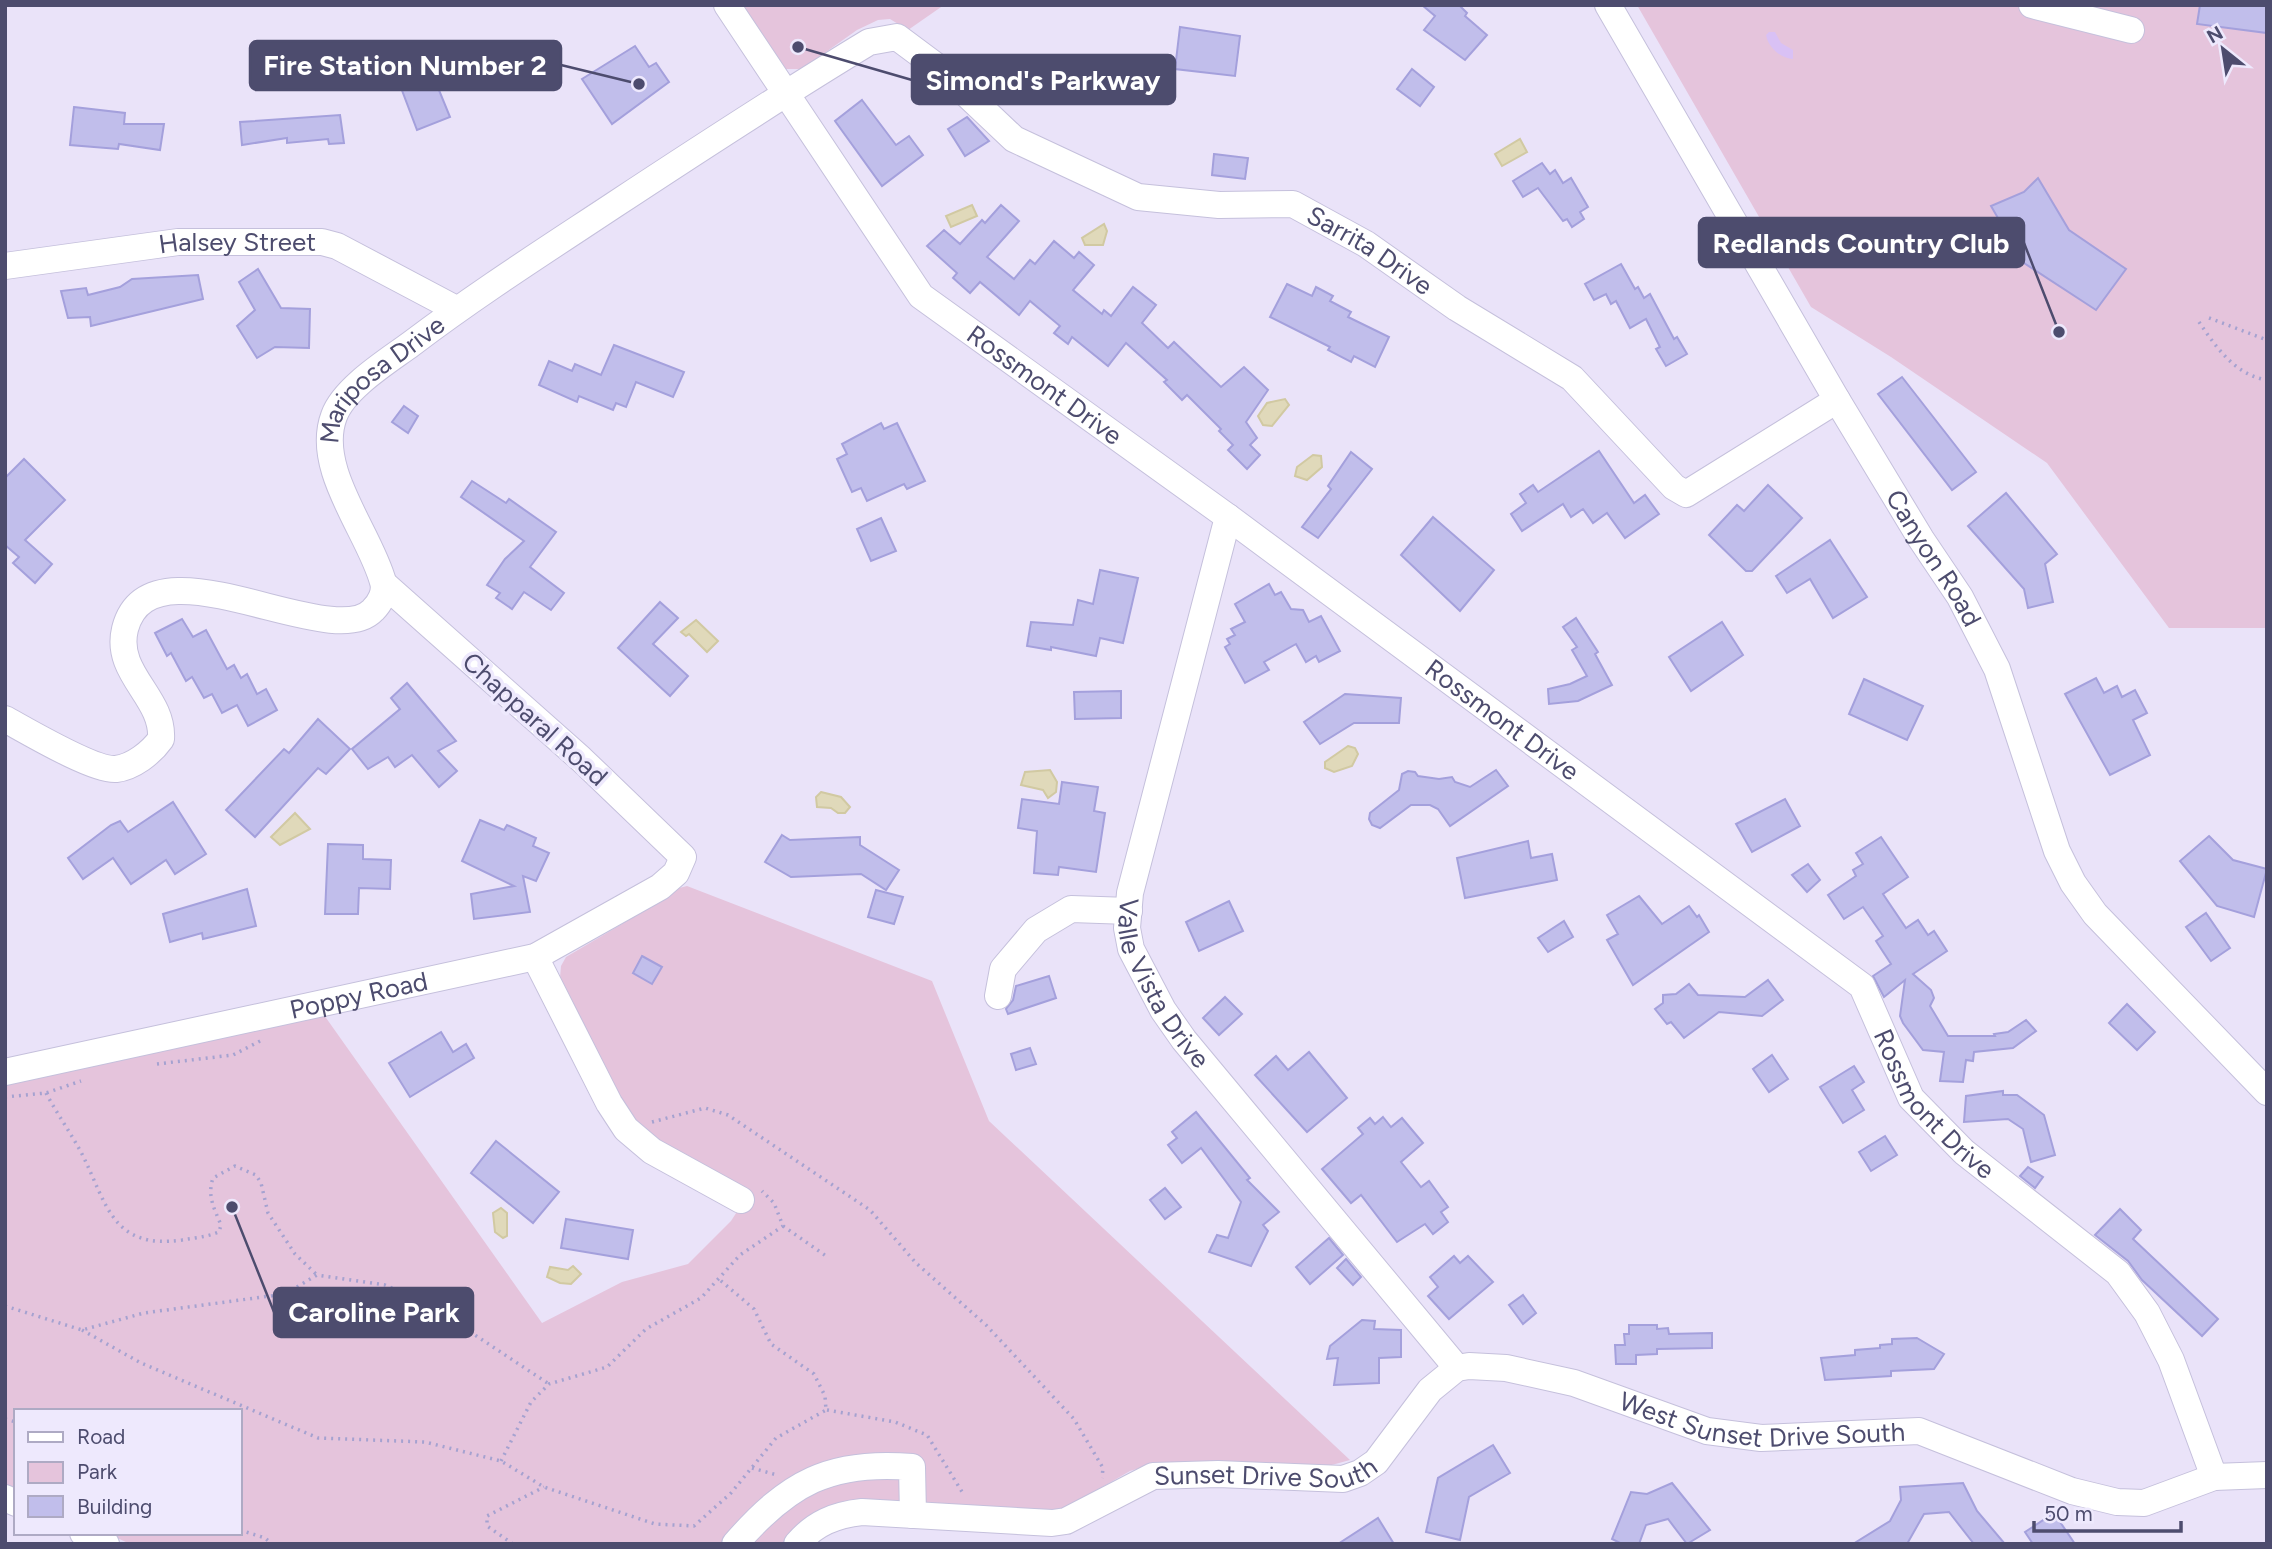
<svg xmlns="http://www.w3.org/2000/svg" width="2272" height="1549" font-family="Figtree,sans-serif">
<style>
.green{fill:#e5c4dc}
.sand{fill:#d9c1f5}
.water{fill:#e0d9ba;stroke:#d1c9a2;stroke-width:2}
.building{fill:#c1beeb;stroke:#a4a0dc;stroke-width:2}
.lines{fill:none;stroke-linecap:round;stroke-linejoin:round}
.minor-casing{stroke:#c5c0dc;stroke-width:28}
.path{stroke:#a5a2d0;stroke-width:3.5;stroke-dasharray:2 5;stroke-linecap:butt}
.minor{stroke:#fff;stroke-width:26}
.labels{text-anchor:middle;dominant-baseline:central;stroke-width:7;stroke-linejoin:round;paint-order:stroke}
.street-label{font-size:26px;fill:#4d4c6e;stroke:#eee9fd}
.leader{fill:none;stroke:#4d4c6e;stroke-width:2.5}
.callout-dot{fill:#4d4c6e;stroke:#eee9fd;stroke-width:2.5}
.callout{fill:#4d4c6e;stroke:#4d4c6e;stroke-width:2.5}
.callout-label{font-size:28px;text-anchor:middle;font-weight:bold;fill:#fff}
</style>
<rect width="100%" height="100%" fill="#eae3f9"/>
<g class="green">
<path d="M744,5H944L908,30L890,19L878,20L857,30L802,69H784L743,9Z"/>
<path d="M1637,5H2267V628H2169L2047,463L1891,357L1811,307Z"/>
<path d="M687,886L932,981L989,1121L1350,1460L1328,1466L1160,1462L1130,1471L1066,1508L1047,1511L869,1500C829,1498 807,1514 783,1544H130L107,1533H240V1411H16V1491L5,1487V1081L324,1015L542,1323L622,1282L688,1264L731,1221L749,1193L652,1140L629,1116L560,978L561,966L566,957L622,924L668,891Z"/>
</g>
<path class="sand" d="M1769,32H1775L1781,43L1793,50V59C1781,59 1768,47 1766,35Z"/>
<g class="water">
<path d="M1520,139L1527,152L1502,166L1495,154Z"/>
<path d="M972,205L977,216L951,227L946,216Z"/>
<path d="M1104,224L1107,231L1103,245H1085L1082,238Z"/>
<path d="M1285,399L1289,405L1272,426L1263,425L1258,416L1267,403Z"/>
<path d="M1313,455L1321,456L1322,467L1307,480L1295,476L1297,467Z"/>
<path d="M696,620L718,641L707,652L689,634L686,636L681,632Z"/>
<path d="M1348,746L1355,748L1358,754L1352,766L1334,772L1325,768V762Z"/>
<path d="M1050,770L1057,782L1056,792L1048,798L1043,790L1021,785L1025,772Z"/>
<path d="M821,792L841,797L850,807L845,813H838L831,808L817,807L816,797Z"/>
<path d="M295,813L310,829L280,845L271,837Z"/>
<path d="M501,1208L507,1213V1236L503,1238L495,1232L493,1213Z"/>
<path d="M573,1266L581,1274L571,1284L560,1283L547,1277L550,1267L568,1270Z"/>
</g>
<g class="building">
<path d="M1422,5H1459L1467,13L1465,16L1487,35L1465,60L1424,30L1435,16Z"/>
<path d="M2200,5H2267V33L2197,24Z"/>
<path d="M1180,27L1240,36L1235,76L1175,69Z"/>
<path d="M635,46L649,67L656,63L669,82L612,124L582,79Z"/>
<path d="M1412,69L1434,87L1420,106L1397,89Z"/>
<path d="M432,73L450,117L417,130L400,85Z"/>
<path d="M862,100L896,145L909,136L923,155L882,186L835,121Z"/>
<path d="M74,107L125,113L124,124H164L160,150L119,144L118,149L70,145Z"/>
<path d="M340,115L344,143L329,144L328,139L287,143V138L242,145L240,122Z"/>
<path d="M967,117L989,141L965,156L948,129Z"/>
<path d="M1214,154L1248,158L1245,179L1212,175Z"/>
<path d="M1542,163L1550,174L1555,170L1563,183L1571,178L1588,207L1580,212L1584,219L1572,227L1567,219L1563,221L1538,188L1523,197L1513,181Z"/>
<path d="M2038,178L2069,230L2126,269L2096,310L2024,263L1991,206L2024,192Z"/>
<path d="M1001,205L1019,221L987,257L1014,279L1030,260L1035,264L1054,241L1074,258L1079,252L1094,265L1073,290L1102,314L1104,310L1111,316L1133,287L1156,305L1142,323L1168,348L1174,342L1221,387L1244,367L1268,390L1246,422L1257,438L1250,445L1260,455L1247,469L1228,450L1233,445L1219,431L1221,429L1187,395L1182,400L1164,382L1167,380L1126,343L1108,366L1072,337L1068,344L1054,333L1060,326L1030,301L1019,315L980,282L970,293L953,278L957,273L927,246L944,230L960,244L982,220L985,223Z"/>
<path d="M1621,264L1635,289L1638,287L1644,298L1650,294L1674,339L1677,337L1687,354L1666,366L1656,349L1660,347L1646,319L1630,328L1616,301L1611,304L1606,294L1594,300L1585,284Z"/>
<path d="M258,269L281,308L310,309L309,348L275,347L257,358L237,326L255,310L239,282Z"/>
<path d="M198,275L203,299L91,326L90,317L68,318L61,291L86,288L88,295L120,287L132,279Z"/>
<path d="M1287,284L1312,296L1316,287L1333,296L1330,301L1351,312L1348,317L1389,337L1375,367L1354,356L1351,362L1328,350L1330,347L1270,317Z"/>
<path d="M614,345L684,372L673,397L636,382L626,407L616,403L613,410L579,396L577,402L539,385L549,361L572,371L575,364L601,375Z"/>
<path d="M1902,377L1976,472L1952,490L1878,394Z"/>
<path d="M404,406L418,416L408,433L392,422Z"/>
<path d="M881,423L884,429L897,423L925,481L907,489L904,484L867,501L861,488L852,492L837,459L847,454L842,444Z"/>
<path d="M1599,451L1634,503L1645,495L1659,514L1625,538L1607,513L1593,523L1583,509L1571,517L1563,504L1522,531L1511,514L1526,503L1520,494L1533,485L1538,492Z"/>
<path d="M1351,452L1372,469L1318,538L1302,527L1331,489L1328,486Z"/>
<path d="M24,459L65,500L25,540L52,564L35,583L13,563L19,557L5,545V478Z"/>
<path d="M472,481L506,503L509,499L556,532L530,567L564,593L551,610L524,592L512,609L496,598L500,593L487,585L505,559L524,541L461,497Z"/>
<path d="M1768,485L1802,518L1752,571H1746L1709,535L1737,505L1744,511Z"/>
<path d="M2006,493L2057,554L2045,564L2053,602L2028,608L2024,589L1968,526Z"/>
<path d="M1433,517L1494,570L1460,611L1401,555Z"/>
<path d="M881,518L896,551L871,561L857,529Z"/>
<path d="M1830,540L1867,597L1833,618L1810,579L1787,593L1776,576Z"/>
<path d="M1100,570L1138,578L1123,643L1100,638L1096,656L1051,647V650L1027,646L1031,622L1073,625L1078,600L1093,604Z"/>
<path d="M1269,584L1275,595L1281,592L1291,609L1303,610L1309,622L1321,616L1340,651L1319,662L1316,656L1306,662L1296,644L1264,662L1269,670L1245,683L1225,647L1230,644L1227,639L1235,635L1231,629L1245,622L1235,604Z"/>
<path d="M660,602L678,618L653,644L688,676L670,696L618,648Z"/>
<path d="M1576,618L1598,652L1595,654L1612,685L1578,701L1549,704L1548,689L1570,684L1587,676L1572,650L1577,647L1563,627Z"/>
<path d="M182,619L193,637L206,630L227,669L234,665L241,678L247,674L257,694L266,689L277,710L248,726L237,705L222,713L212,694L204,698L192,677L186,681L171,653L167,656L155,633Z"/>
<path d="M1722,622L1743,655L1691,691L1669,657Z"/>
<path d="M2096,678L2104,693L2117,686L2122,697L2135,690L2147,713L2133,720L2150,755L2110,775L2065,694Z"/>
<path d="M1864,679L1923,706L1907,740L1849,714Z"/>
<path d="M407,683L456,741L438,751L457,771L439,787L412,755L395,767L388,757L368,769L352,749L400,709L391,698Z"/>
<path d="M1121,691V718L1075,719L1074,692Z"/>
<path d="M1345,694L1401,698L1399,723H1354L1320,744L1304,722Z"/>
<path d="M318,719L350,749L326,774L318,768L255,837L226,810L284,749L289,753Z"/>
<path d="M1496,770L1508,786L1450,826L1438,809L1430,805H1411L1380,828L1372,825L1369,819L1370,813L1399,790L1402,774L1408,771L1415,772L1418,776L1439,779L1452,777L1455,782L1470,787Z"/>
<path d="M1062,782L1098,787L1094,811L1105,813L1096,872L1059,867L1058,875L1034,873L1037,831L1018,828L1022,799L1059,804Z"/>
<path d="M1785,799L1800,826L1752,852L1736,824Z"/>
<path d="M173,802L206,854L175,874L166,860L131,884L113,858L83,879L68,858L111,825L120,821L128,832Z"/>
<path d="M480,820L504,830L507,825L536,838L533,846L549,853L536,881L523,876L530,912L474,919L471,894L514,886L462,861Z"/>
<path d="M782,835L790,840L860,837V845L899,870L886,890L861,874L791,877L765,862Z"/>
<path d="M2209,836L2233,860L2267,869L2254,917L2217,906L2180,861Z"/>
<path d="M1881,837L1908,877L1883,894L1906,928L1918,920L1928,935L1934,931L1947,951L1913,974L1931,990L1934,998L1930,1006L1948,1036H1995L1994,1034L2008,1032L2026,1020L2036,1031L2013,1048L1974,1052L1973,1061L1966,1060L1963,1082L1940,1081L1944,1052L1923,1050L1903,1023L1900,1016L1905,980L1884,997L1873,976L1891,964L1876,941L1883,936L1863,907L1844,919L1828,895L1856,876L1853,870L1863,864L1856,853Z"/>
<path d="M1528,841L1531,858L1552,854L1557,880L1465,898L1457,858Z"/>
<path d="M328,844L363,845V859L391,860L390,889L359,888L358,914H325Z"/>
<path d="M1808,864L1820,880L1807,892L1792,875Z"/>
<path d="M247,889L256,926L203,939L202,933L170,942L163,914Z"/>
<path d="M876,890L903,897L894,924L868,917Z"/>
<path d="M1639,896L1662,924L1689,906L1697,917L1699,915L1709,932L1633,985L1607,940L1618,934L1607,915Z"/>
<path d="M1229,901L1243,931L1199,951L1186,922Z"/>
<path d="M2206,913L2230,948L2211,961L2186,927Z"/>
<path d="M1564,921L1573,937L1548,952L1538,938Z"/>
<path d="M642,956L662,967L652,984L633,973Z"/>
<path d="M1049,976L1056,998L1008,1014L1006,1009L1013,1000L1016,986Z"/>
<path d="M1768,980L1783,1000L1762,1016L1719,1012L1684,1038L1671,1022L1667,1024L1655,1009L1663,1003V995L1676,994L1689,984L1698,995L1745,997Z"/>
<path d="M1225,997L1242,1014L1219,1035L1203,1018Z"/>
<path d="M2127,1004L2155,1032L2137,1050L2109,1023Z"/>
<path d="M441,1032L453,1052L466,1044L474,1058L410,1097L389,1063Z"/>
<path d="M1030,1048L1036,1064L1016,1070L1011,1054Z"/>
<path d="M1309,1052L1347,1098L1307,1132L1255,1075L1276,1056L1288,1070Z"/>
<path d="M1772,1055L1788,1079L1769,1092L1753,1069Z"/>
<path d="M1854,1066L1864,1082L1852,1090L1864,1110L1843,1123L1820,1087Z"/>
<path d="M2003,1091V1095H2017L2044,1115L2055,1155L2031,1162L2023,1129L2008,1119L1964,1122L1966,1096Z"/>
<path d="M1196,1112L1250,1178L1247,1180L1279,1212L1263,1225L1268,1231L1251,1266L1209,1252L1217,1235L1228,1238L1241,1202L1201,1148L1182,1163L1168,1145L1177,1138L1172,1132Z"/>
<path d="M1383,1117L1391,1127L1402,1118L1423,1143L1401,1162L1421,1187L1429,1181L1448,1207L1441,1212L1448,1222L1433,1234L1425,1224L1397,1242L1361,1195L1351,1203L1322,1169L1363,1134L1358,1128L1370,1118L1375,1124Z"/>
<path d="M1885,1136L1897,1155L1871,1171L1859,1152Z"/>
<path d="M496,1141L559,1192L533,1223L471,1173Z"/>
<path d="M2028,1167L2043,1177L2035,1188L2020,1176Z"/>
<path d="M1165,1188L1181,1207L1165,1219L1150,1200Z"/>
<path d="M2120,1209L2141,1230L2133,1239L2218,1319L2202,1336L2142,1280L2128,1261L2095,1235Z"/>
<path d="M566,1219L633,1230L628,1259L561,1248Z"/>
<path d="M1329,1238L1343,1255L1310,1284L1296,1267Z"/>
<path d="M1454,1256L1460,1263L1468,1256L1493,1282L1449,1319L1428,1296L1438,1287L1430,1277Z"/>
<path d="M1346,1259L1361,1277L1353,1285L1337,1268Z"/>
<path d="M1523,1295L1536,1313L1523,1324L1509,1305Z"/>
<path d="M1362,1320L1375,1321L1374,1329L1401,1330V1357L1379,1358V1383L1334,1385L1338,1358L1327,1359L1330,1346Z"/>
<path d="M1629,1325H1657V1329L1668,1328L1669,1334L1712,1333V1348L1657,1349V1354L1636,1355V1364H1616L1615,1345H1625L1624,1334H1629Z"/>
<path d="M1917,1338L1944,1354L1934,1369L1891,1371V1376L1825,1380L1821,1358L1855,1355V1350L1880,1348V1345L1892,1344V1339Z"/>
<path d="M1493,1445L1510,1473L1469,1497L1460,1540L1426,1532L1438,1478Z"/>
<path d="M1672,1483L1710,1530L1687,1544L1668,1519L1646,1525L1639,1544H1622L1612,1539L1631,1492L1647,1494Z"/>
<path d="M1963,1483L1977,1511L2005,1544H1974L1949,1512L1924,1514L1907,1544H1853L1890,1521L1901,1500L1900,1487Z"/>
<path d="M2054,1513L2075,1544H2033L2025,1532Z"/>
<path d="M1378,1518L1394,1544H1338Z"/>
</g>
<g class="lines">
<defs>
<g id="minor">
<path id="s1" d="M727,5L921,296L1228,517L1862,986L1911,1098L1964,1152L2118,1273L2147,1313L2171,1360L2214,1477"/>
<path id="s2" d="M1608,5L1837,400L1921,539L1960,597L1997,669L2057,851L2073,883L2095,914L2267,1092"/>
<path d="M2032,5L2131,30"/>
<path id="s3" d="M5,266L178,242H322L337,246L456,309"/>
<path id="s4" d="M1228,517L1130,893L1127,928L1131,949L1163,1010L1184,1040L1457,1368"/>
<path id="s5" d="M5,719C27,731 94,771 116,769C133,767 151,753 161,739C164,697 114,674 125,629C150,533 331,655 373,610C380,603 386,592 383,582C370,533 314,469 334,416C344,388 388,361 411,344C477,294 546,250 614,205C699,149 783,94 869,42L897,37L940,69L1014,139L1138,197L1219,205L1293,204L1366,244L1457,308L1572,378L1674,487L1686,494L1837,400"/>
<path d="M535,957L609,1103L626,1129L652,1151L741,1200"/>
<path d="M998,996L1003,969L1036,930L1071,909L1129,911"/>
<path id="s6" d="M5,1072L535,957L660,887L676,873L683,857L581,759L384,584"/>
<path d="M5,1498L16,1503"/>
<path d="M83,1533L106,1544"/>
<path d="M735,1544C788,1483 830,1460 912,1467L913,1515"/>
<path id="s7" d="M797,1544C815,1523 835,1515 862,1512L1052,1523L1066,1521L1153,1476L1218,1474L1343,1479L1360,1473L1376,1462L1430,1390L1457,1368L1469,1366L1506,1368L1574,1383L1707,1431L1761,1438L1919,1431L2072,1491L2117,1502L2144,1503L2214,1477L2267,1475"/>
</g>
</defs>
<use href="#minor" class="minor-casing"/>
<g class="path">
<path d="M2209,318L2267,340"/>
<path d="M2199,322C2216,347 2235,375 2267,380"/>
<path d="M157,1064L233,1055L264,1039"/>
<path d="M46,1093C57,1114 71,1133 82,1154C107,1204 112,1250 182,1240C194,1238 207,1237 219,1232L221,1225C214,1208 207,1196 213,1178L235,1166L256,1175L261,1183L268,1213L295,1254L317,1275"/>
<path d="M5,1097L46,1093L81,1081"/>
<path d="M652,1122L705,1108L728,1115L870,1210L916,1263L986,1325L1074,1419L1103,1468L1102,1478"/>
<path d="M783,1226L826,1256"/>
<path d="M5,1306L82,1330L144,1313L285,1294L317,1275L385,1285L428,1304L549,1384"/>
<path d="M82,1330L141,1363L318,1438L425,1442L501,1461L544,1487L655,1524L694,1526L731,1493L776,1438L826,1410L825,1396L814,1374L771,1344L754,1309L720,1280"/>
<path d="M827,1410L895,1422L927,1435L964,1495"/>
<path d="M5,1419L16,1422"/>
<path d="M501,1461L531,1402L549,1384L607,1367L646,1329L701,1298L740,1255L783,1226L774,1203L762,1191"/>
<path d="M752,1468L777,1475"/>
<path d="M240,1530L265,1538L272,1544"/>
<path d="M513,1544L487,1526V1516L544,1487"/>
</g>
<use href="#minor" class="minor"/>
</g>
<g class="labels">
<g class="street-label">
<text stroke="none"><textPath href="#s3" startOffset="234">Halsey Street</textPath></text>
<text stroke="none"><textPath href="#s5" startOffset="1998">Sarrita Drive</textPath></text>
<text stroke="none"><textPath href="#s5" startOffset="835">Mariposa Drive</textPath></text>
<text stroke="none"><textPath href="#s1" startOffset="502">Rossmont Drive</textPath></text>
<text stroke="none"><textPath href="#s2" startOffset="642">Canyon Road</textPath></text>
<text transform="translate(535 719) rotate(42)">Chapparal Road</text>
<text stroke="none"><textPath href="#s1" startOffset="1069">Rossmont Drive</textPath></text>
<text stroke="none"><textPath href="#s4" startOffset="488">Valle Vista Drive</textPath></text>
<text stroke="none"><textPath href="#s6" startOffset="362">Poppy Road</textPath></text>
<text stroke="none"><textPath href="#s1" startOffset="1657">Rossmont Drive</textPath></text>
<text stroke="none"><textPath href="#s7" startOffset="1043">West Sunset Drive South</textPath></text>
<text stroke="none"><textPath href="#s7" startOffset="490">Sunset Drive South</textPath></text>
</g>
</g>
<path class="leader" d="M639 84L561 65M798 47L912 80M2059 332L2024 243M232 1207L274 1312"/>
<g class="callout-dot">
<circle cx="639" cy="84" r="7"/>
<circle cx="798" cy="47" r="7"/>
<circle cx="2059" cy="332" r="7"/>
<circle cx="232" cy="1207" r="7"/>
</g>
<g class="callout">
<rect x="250" y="41" width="311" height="49" rx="7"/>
<rect x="912" y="55" width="263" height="49" rx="7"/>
<rect x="1699" y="218" width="325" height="49" rx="7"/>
<rect x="274" y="1288" width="199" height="49" rx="7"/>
</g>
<g class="callout-label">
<text x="405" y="75">Fire Station Number 2</text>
<text x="1043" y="90">Simond's Parkway</text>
<text x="1861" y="253">Redlands Country Club</text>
<text x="374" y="1322">Caroline Park</text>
</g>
<rect width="2272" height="1549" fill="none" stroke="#4d4c6e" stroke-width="14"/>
<rect x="14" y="1409" width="228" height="126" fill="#eee9fd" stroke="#aeaac4" stroke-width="2"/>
<rect x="28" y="1432" width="35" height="10" fill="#ffffff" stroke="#aeaac4" stroke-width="2"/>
<text x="77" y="1444" font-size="21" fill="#4d4c6e">Road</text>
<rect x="28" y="1462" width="35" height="21" fill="#e5c4dc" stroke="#aeaac4" stroke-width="2"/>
<text x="77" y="1479" font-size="21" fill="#4d4c6e">Park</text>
<rect x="28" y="1496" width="35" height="21" fill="#c1beeb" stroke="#aeaac4" stroke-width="2"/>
<text x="77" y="1514" font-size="21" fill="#4d4c6e">Building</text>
<g transform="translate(2223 49) rotate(330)" stroke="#eee9fd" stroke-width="5" paint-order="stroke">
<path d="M0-5L12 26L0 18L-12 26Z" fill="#4d4c6e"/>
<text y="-10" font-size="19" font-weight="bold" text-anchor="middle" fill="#4d4c6e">N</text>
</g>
<path d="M2034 1521v10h147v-10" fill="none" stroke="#4d4c6e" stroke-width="3.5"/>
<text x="2044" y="1521" font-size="21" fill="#4d4c6e" stroke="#eee9fd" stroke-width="5" paint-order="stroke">50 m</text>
</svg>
